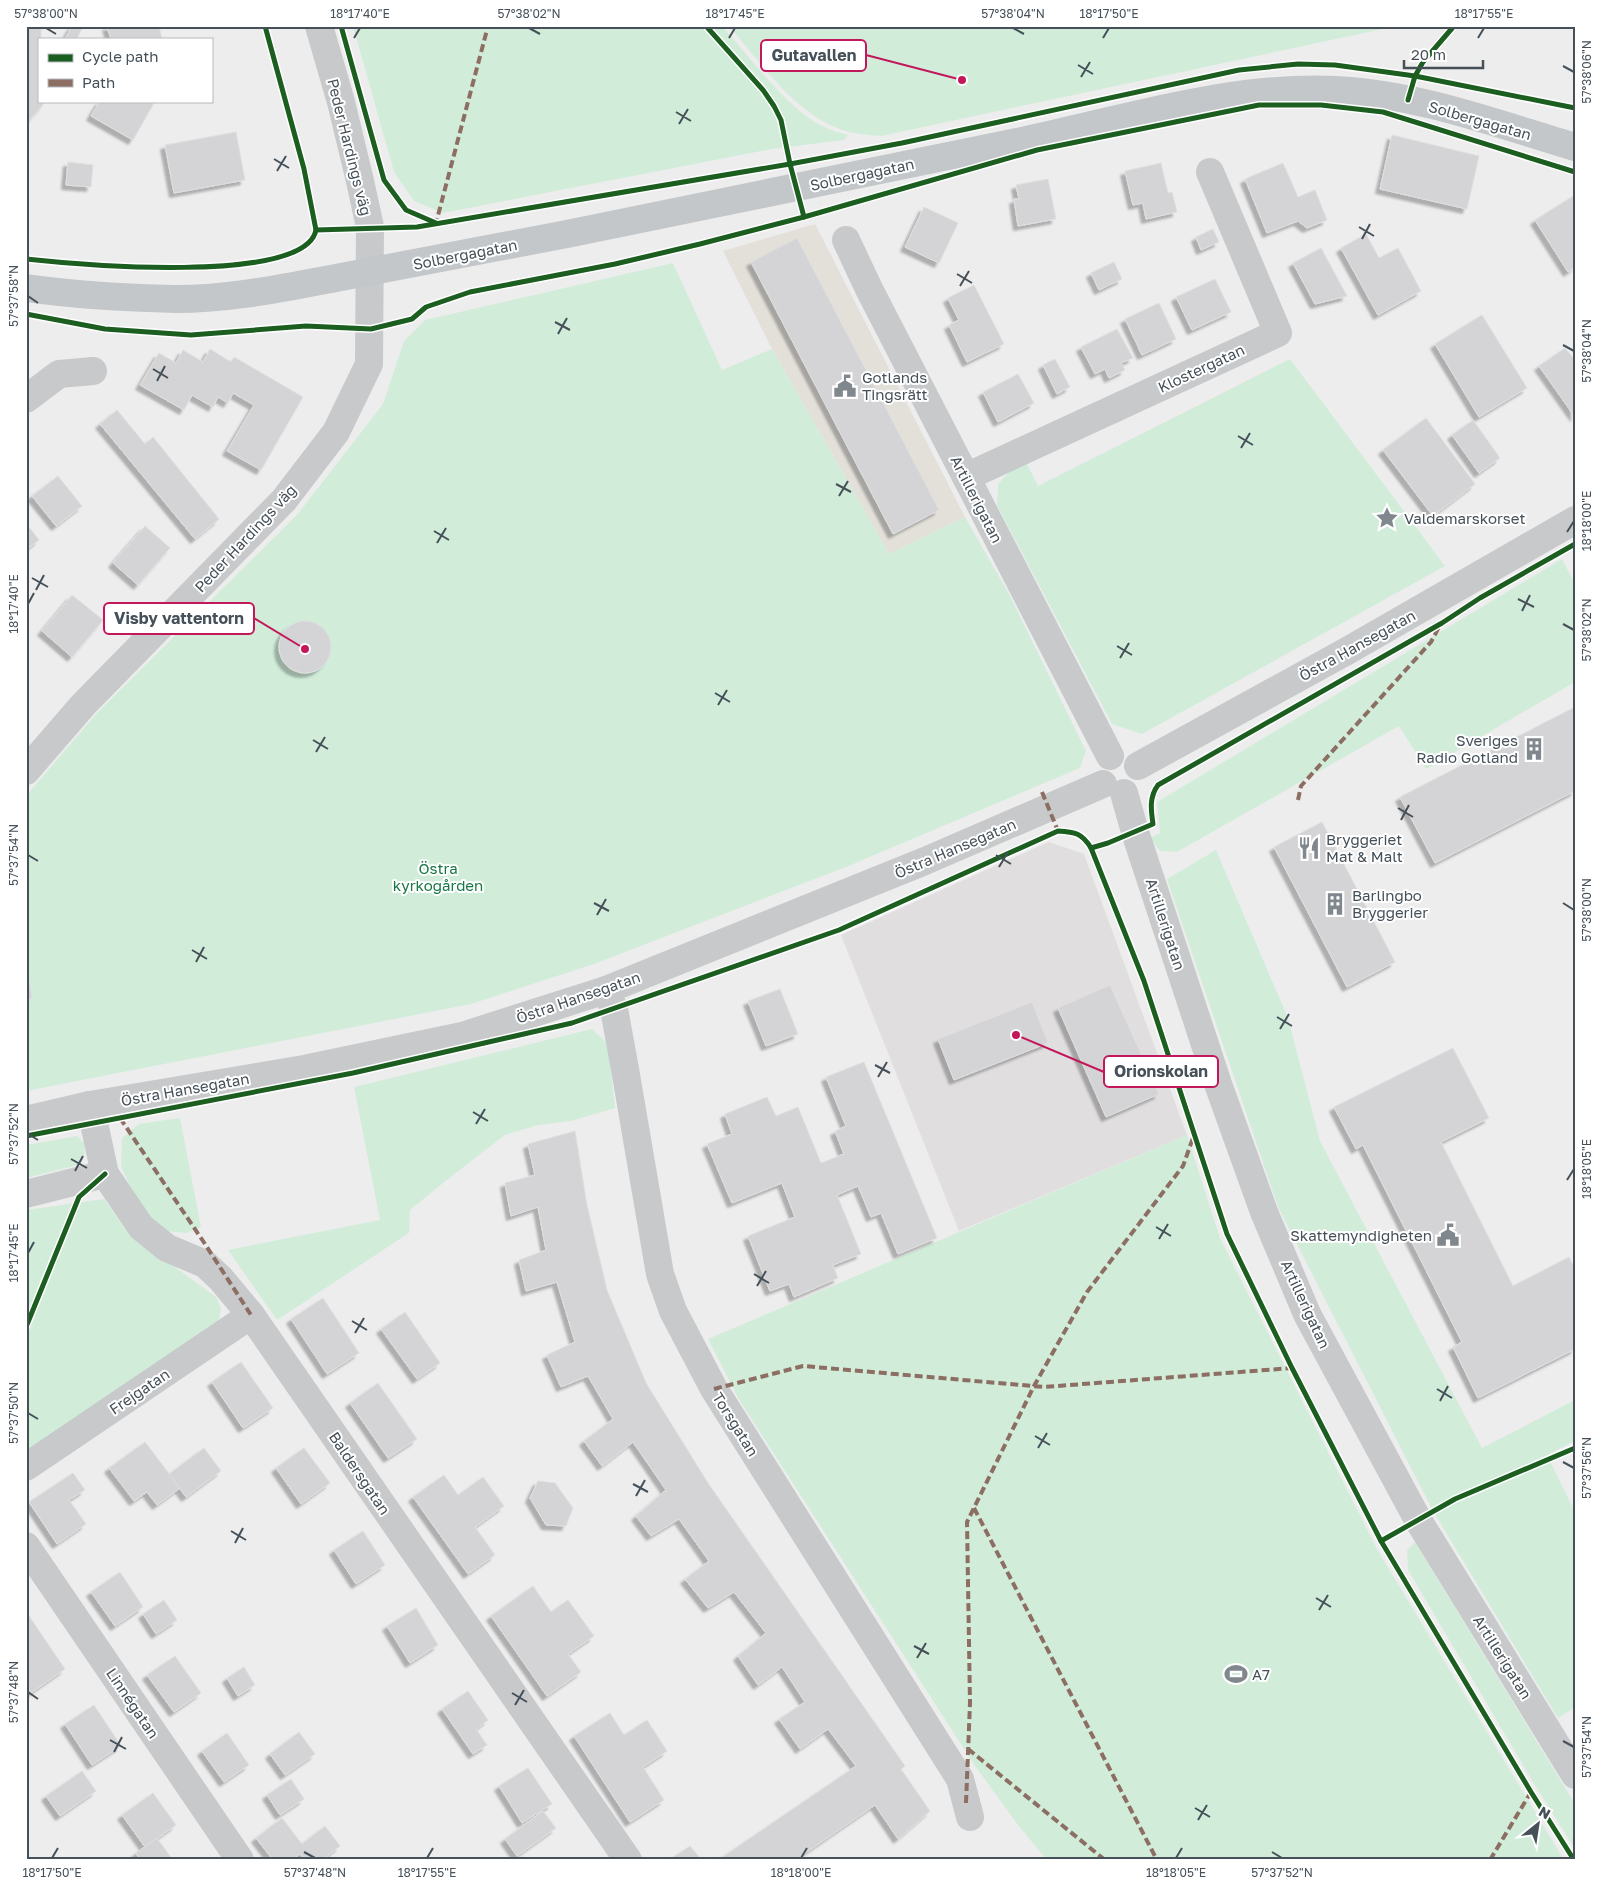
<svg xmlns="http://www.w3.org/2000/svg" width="1601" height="1886" font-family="'Golos Text',sans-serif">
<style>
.commercial{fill:#e3e0da}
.education{fill:#e0dedf}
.green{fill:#d1edda}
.building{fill:#d4d4d6;stroke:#dfdfe0;filter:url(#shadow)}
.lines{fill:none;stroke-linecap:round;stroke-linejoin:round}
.minor{stroke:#c7c9cb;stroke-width:28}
.major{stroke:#c3c7ca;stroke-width:28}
.quiet{stroke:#8d6e63;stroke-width:4;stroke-dasharray:8 4;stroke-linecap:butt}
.cycleway-casing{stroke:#fff;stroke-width:8}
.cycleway{stroke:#1b5e20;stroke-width:5}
.ticks{fill:none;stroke:#455059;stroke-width:2}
.labels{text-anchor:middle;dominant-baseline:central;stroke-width:4;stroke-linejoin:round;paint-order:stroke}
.street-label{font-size:15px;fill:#455059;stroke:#fff}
.poi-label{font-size:15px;fill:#455059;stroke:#fff;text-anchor:start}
.park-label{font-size:15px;fill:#197744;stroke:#fff}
.leader{fill:none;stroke:#c2185b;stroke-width:2}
.callout-dot{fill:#c2185b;stroke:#fff;stroke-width:2}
.callout{fill:#fff;stroke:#c2185b;stroke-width:2}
.callout-label{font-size:16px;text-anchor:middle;font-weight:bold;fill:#455059}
.neatline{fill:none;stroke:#455059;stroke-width:2}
.ticks-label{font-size:12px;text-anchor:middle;fill:#455059}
</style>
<defs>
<filter id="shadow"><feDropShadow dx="-4.5" dy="4.5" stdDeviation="1" flood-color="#0004"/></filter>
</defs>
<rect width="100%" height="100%" fill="#eeeded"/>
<path class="commercial" d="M815,224L965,517L889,554L772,349L723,251Z"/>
<path class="education" d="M1049,842L1084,854L1187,1135L959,1231L841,935Z"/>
<g class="green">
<path d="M353,26H722C751,58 785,106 822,126C830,130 840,133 848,135L844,140L772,149L443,213L414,201L394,172Z"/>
<path d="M729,26H1397L881,136C869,135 854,134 842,130C793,112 762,64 729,26Z"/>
<path d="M673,263L722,370L772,349L889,554L965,517L1009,594L1086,751L1080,768L846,867L594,964L471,1004L26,1091V796L97,713L297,515L383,404L404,341L425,320Z"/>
<path d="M1290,359L1445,566L1142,734L1112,724L997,505L998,484L1010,471L1027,464L1038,486Z"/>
<path d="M1562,559L1575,584V682L1426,769L1399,726L1177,852L1160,851L1150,838L1160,833L1157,802Z"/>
<path d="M1216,850L1288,1018L1320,1141L1482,1448L1575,1400V1441L1547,1455L1575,1512V1707L1558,1718L1433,1511L1278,1207L1167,879Z"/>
<path d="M592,1029L608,1044L615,1108L571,1121L538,1125L505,1135L448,1179L410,1210L409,1233L277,1320L228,1250L380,1220L354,1087Z"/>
<path d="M180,1118L201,1227L187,1233L166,1231L144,1214L121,1167L122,1138L139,1124Z"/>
<path d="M1187,1135L1220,1238L1377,1549L1564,1860H1047L1018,1825L975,1766L738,1398L708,1339Z"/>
<path d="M77,1136L84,1143L85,1154L78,1165L26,1178V1145Z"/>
<path d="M104,1199L128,1233L216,1297L221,1308L218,1326L26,1453V1210Z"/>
<path d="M1415,1542L1575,1804V1849L1536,1787L1408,1570L1407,1550Z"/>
</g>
<g class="building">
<path d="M72,26H83L77,39H65Z"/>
<path d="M107,26H159L162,39H111Z"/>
<path d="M41,28V39H39V101H43V105L26,124V29Z"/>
<path d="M100,101H155L133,140L91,116Z"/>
<path d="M236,132L245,180L174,193L165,145Z"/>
<path d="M1392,135L1479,156L1467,209L1380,189Z"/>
<path d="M68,162L93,165L91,187L66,185Z"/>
<path d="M1161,163L1168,193L1172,192L1177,212L1146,219L1143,203L1133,205L1125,171Z"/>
<path d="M1283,163L1298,197L1315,190L1327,220L1307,228L1298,221L1267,233L1245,179Z"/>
<path d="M1048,179L1056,219L1018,226L1014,199H1019L1016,185Z"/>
<path d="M1575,195V267L1568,272L1535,220Z"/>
<path d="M924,207L958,223L939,263L905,247Z"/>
<path d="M1213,229L1219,242L1201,250L1196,237Z"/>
<path d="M1366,234L1379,258L1398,248L1421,291L1378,315L1341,248Z"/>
<path d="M797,238L939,510L893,534L751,262Z"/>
<path d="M1321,248L1347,296L1315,304L1293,263Z"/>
<path d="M1114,262L1122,279L1099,290L1091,273Z"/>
<path d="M1215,279L1231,312L1192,330L1176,297Z"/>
<path d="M974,285L1004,344L967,362L949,325L959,320L948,298Z"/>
<path d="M1159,303L1176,339L1142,355L1125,319Z"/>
<path d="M1482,315L1527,388L1479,417L1435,344Z"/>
<path d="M1117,329L1133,358L1121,363L1125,370L1109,378L1105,369L1095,374L1081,347Z"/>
<path d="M1565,348L1573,358L1575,356V417L1539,366Z"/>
<path d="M210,349L231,362L234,357L303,397L261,470L227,451L254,405L233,393L228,403L218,397L213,407L192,395L184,410L140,385L159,353L176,363L183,350L203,362Z"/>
<path d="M1055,359L1070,387L1057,394L1043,365Z"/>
<path d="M1018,374L1034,403L998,422L983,392Z"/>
<path d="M117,410L145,444L153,437L219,519L195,539L100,424Z"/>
<path d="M1426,418L1475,484L1433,516L1383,450Z"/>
<path d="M1473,420L1500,458L1479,473L1452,435Z"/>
<path d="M58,476L82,506L56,526L32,496Z"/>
<path d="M26,523L39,540L26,550Z"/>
<path d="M145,526L170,548L138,585L113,563Z"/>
<path d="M72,595L103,620L72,657L42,631Z"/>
<circle cx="305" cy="647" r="26"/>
<path d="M1575,707V791L1435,863L1400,797Z"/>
<path d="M1322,822L1395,962L1347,987L1274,847Z"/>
<path d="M26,978H29L32,999H26Z"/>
<path d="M1110,985L1159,1094L1106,1117L1058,1008Z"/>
<path d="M780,989L798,1034L766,1046L748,1001Z"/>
<path d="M1032,1002L1048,1043L954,1080L938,1039Z"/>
<path d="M1453,1048L1489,1118L1441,1142L1513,1286L1569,1257L1575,1269V1349L1478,1398L1453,1347L1462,1342L1363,1145L1356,1149L1334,1107Z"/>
<path d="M864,1062L937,1238L898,1254L881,1213L871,1217L858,1186L837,1195L861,1254L833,1265L838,1278L794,1297L789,1284L770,1291L748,1236L795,1217L782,1183L732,1203L707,1144L732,1134L725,1114L767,1097L776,1116L798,1107L821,1163L844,1154L835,1131L846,1126L826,1077Z"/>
<path d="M575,1131L587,1205L607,1290L646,1383L708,1483L905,1766L901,1769L930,1811L898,1839L875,1805L795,1860H718L856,1766L828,1729L800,1749L779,1719L805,1702L782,1667L758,1685L738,1656L766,1633L734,1592L708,1608L685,1579L709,1561L679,1519L651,1536L636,1516L666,1490L633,1442L602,1466L584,1441L613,1419L588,1376L561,1387L547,1355L575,1342L557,1282L526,1291L519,1260L546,1250L538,1207L511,1216L505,1183L535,1175L528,1144Z"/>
<path d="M323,1298L359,1353L327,1374L291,1319Z"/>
<path d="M405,1312L440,1363L417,1379L381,1329Z"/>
<path d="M241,1362L273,1408L243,1428L212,1382Z"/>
<path d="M378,1383L417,1439L388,1458L350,1403Z"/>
<path d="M145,1442L180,1488L157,1505L147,1492L134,1501L109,1468Z"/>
<path d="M204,1448L221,1471L186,1497L169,1474Z"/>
<path d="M304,1448L330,1483L301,1504L276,1468Z"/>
<path d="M73,1473L85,1490L69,1500L86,1524L57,1544L29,1502Z"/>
<path d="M444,1475L458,1495L483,1477L504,1506L475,1527L495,1555L468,1574L413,1497Z"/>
<path d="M538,1481L555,1483L573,1508L566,1526L546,1525L530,1498Z"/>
<path d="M363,1531L385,1565L356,1584L334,1550Z"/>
<path d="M120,1572L143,1607L115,1626L91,1592Z"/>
<path d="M533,1586L551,1612L568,1600L594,1636L568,1654L581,1672L547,1696L491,1616Z"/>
<path d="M164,1600L177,1620L156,1634L143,1614Z"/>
<path d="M416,1608L438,1645L410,1663L387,1626Z"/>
<path d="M29,1616L65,1669L31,1693L26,1685V1618Z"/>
<path d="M175,1656L201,1693L174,1712L147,1675Z"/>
<path d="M244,1667L255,1685L238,1696L227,1678Z"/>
<path d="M468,1691L488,1720L476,1729L487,1745L473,1754L442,1709Z"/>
<path d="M94,1705L121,1746L92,1765L65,1724Z"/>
<path d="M610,1713L624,1735L647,1720L667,1751L643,1767L664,1800L630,1822L574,1736Z"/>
<path d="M299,1732L315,1754L285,1775L270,1754Z"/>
<path d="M227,1733L249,1765L224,1782L202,1751Z"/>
<path d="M528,1768L552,1804L522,1823L499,1786Z"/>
<path d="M82,1771L96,1791L60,1816L46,1796Z"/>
<path d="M291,1779L304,1799L280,1815L267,1795Z"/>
<path d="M153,1793L176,1825L145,1847L122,1815Z"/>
<path d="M543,1811L556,1828L517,1856L505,1839Z"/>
<path d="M282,1818L302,1844L325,1826L340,1846L322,1860H305L300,1854L292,1860H273L256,1838Z"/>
<path d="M157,1838L172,1859L140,1860L136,1853Z"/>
<path d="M690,1846L702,1860H669Z"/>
</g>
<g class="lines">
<g class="minor">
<path d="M846,240L869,289L1110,756"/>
<path d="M26,399L59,374L93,371"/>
<path d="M966,477L1278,333L1210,172"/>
<path d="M1138,766L1347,651L1575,520"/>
<path d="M26,771L83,705L284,500L336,432L369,364L370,227L360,181L341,102L319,26"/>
<path d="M1124,793L1135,832L1218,1084L1264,1212L1307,1314L1418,1520L1575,1775"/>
<path d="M606,990L614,1009L625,1069L660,1274L673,1311L714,1389L960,1779L970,1817"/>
<path d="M90,1105L105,1174L141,1227L167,1248L205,1264L221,1279L251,1315L628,1860"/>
<path d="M26,1120L90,1105L304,1069L462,1036L606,990L925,861L1103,784"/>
<path d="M26,1194L105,1174"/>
<path d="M26,1467L251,1315"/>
<path d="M26,1546L240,1860"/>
</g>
<path class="major" d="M26,288C75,295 126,298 176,299C232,299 287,287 341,277C416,263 491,249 567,234C717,203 867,173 1017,142C1122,120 1228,85 1336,90C1418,94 1497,124 1575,147"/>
<g class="quiet">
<path d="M433,222L436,223L488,26"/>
<path d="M1042,792L1058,831"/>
<path d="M1298,800L1301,786L1431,642L1439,627"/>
<path d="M120,1118L203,1241L251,1315"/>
<path d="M714,1389L803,1366L1044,1387L1292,1368"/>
<path d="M974,1508L1157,1860"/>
<path d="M968,1749L1105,1860"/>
<path d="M966,1803L970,1703L967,1522L1034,1386L1087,1292L1183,1166L1194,1135"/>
<path d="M1490,1860L1531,1792"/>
</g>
<defs>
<g id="cycleway">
<path d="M265,26L304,169L316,230"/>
<path d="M341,26L384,180L406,210L436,223"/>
<path d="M706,26L763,90L774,106L781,120L790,164L804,217"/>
<path d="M1408,100L1415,76L1423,62L1454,26"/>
<path d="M26,259C72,264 305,286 316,230L417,227L790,164L902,143L1239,70L1298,64L1335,65L1415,76L1575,108"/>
<path d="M26,314L105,329L191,335L306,326L371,329L412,319L426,307L470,292L615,264L700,244L804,217L1037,150L1259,105H1321L1383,112L1575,172"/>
<path d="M26,1136L353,1073L572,1023L839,930L1058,831C1075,832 1082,833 1091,848"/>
<path d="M26,1327L79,1197L105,1174"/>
<path d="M1381,1541L1455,1499L1575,1448"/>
<path d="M1574,1860L1531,1792L1381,1541L1292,1368L1227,1234L1144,981L1091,848L1108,843L1153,824C1151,810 1149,797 1158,785L1442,623L1480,598L1575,544"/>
</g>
</defs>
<use href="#cycleway" class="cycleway-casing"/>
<use href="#cycleway" class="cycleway"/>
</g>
<path class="ticks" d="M46,28L56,34M529,28L540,34M1013,28L1024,34M354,38L360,28M729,38L735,28M1103,38L1109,28M1478,38L1484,28M1078,65L1093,74M1563,66L1574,72M1081,77L1090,62M676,112L691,121M679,124L688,109M274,159L289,168M277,171L286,156M1359,227L1374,236M1362,239L1370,224M957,274L972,283M960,286L969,271M28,296L38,303M555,322L570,330M558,334L567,318M1563,345L1574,351M153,369L168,378M157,381L165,366M1238,436L1253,445M1241,448L1250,433M836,484L851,492M839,496L848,481M434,531L449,540M1567,532L1574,521M437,543L446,528M32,578L48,587M36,590L44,575M1518,599L1534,607M28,604L34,593M1522,611L1530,595M1563,624L1574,630M1117,646L1132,655M1120,658L1129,643M715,693L730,702M718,705L727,690M313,740L328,749M316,752L325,737M1398,808L1413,817M1401,820L1409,805M28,855L38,861M996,855L1011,864M999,867L1008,852M594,903L609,911M1563,903L1574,910M597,915L606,899M192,950L207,959M196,962L204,947M1277,1017L1292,1026M1280,1029L1289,1014M875,1065L890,1073M878,1077L887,1062M473,1112L488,1121M476,1124L485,1109M28,1134L38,1140M71,1159L87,1168M75,1171L83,1156M1567,1180L1574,1169M1156,1227L1171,1236M1159,1239L1168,1224M28,1253L34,1242M754,1274L769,1283M757,1286L766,1271M352,1321L367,1330M355,1333L364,1318M1437,1389L1452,1398M1440,1401L1448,1386M28,1413L38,1419M1035,1436L1050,1445M1038,1448L1047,1433M1563,1462L1574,1468M633,1484L648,1492M636,1496L645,1480M231,1531L246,1540M235,1543L243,1528M1316,1598L1331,1607M1319,1610L1328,1595M914,1646L929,1654M917,1658L926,1643M28,1692L38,1699M512,1693L527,1702M515,1705L524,1690M110,1740L126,1749M1563,1741L1574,1747M114,1752L122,1737M1195,1808L1210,1817M1198,1820L1207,1805M304,1852L315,1858M1272,1852L1282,1858M52,1858L58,1848M427,1858L433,1848M801,1858L807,1848M1176,1858L1182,1848"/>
<defs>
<symbol id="civic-bare" viewBox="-9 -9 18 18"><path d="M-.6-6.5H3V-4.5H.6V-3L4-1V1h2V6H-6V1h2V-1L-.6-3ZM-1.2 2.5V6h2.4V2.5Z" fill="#80878d" stroke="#fff" stroke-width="2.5" paint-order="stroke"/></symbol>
<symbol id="sight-bare" viewBox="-9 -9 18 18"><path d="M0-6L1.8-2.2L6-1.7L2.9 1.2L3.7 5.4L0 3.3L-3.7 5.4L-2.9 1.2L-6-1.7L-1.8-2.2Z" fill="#80878d" stroke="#fff" stroke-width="2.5" paint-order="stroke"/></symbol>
<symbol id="building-bare" viewBox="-9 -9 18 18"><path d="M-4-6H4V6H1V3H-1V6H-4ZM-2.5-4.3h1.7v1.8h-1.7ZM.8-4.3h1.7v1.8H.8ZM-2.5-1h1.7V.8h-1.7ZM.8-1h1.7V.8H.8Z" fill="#80878d" stroke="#fff" stroke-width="2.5" paint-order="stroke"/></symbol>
<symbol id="restaurant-bare" viewBox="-9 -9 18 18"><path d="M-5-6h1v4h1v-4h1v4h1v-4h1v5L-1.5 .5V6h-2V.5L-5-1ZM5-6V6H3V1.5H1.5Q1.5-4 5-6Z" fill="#80878d" stroke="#fff" stroke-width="2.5" paint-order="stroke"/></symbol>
<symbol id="stadium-bare" viewBox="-9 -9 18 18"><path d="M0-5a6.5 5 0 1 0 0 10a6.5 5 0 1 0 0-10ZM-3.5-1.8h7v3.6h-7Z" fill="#80878d" stroke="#fff" stroke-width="2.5" paint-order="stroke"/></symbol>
</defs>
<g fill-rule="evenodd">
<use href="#civic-bare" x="829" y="370" width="32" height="32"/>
<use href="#sight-bare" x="1371" y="502" width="32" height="32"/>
<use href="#building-bare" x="1518" y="733" width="32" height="32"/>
<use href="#restaurant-bare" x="1293" y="832" width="32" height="32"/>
<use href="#building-bare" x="1319" y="888" width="32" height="32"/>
<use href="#civic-bare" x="1432" y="1219" width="32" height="32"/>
<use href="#stadium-bare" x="1220" y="1658" width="32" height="32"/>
</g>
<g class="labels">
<g class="street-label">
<text transform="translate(1480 120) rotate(16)">Solbergagatan</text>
<text transform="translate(350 147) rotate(76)">Peder Hardings väg</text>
<text transform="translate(862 174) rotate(-12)">Solbergagatan</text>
<text transform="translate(465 254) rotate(-11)">Solbergagatan</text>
<text transform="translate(1201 368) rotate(-25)">Klostergatan</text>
<text transform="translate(977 499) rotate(63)">Artillerigatan</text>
<text transform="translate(245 538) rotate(-47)">Peder Hardings väg</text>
<text transform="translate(1357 645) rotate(-29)">Östra Hansegatan</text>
<text transform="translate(955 848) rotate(-23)">Östra Hansegatan</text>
<text transform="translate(1166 924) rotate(72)">Artillerigatan</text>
<text transform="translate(578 997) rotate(-19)">Östra Hansegatan</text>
<text transform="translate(185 1089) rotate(-10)">Östra Hansegatan</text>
<text transform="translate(1306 1304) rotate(65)">Artillerigatan</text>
<text transform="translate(139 1391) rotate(-34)">Frejgatan</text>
<text transform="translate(736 1424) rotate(58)">Torsgatan</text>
<text transform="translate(360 1473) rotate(56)">Baldersgatan</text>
<text transform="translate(1503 1657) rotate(58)">Artillerigatan</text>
<text transform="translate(133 1703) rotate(56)">Linnégatan</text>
</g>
<g class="poi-label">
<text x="862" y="377">Gotlands<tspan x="862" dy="17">Tingsrätt</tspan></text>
<text x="1404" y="518">Valdemarskorset</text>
<text x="1518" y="740" text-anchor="end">Sveriges<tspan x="1518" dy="17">Radio Gotland</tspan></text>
<text x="1326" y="839">Bryggeriet<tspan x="1326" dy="17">Mat &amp; Malt</tspan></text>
<text x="1352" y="895">Barlingbo<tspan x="1352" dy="17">Bryggerier</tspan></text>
<text x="1432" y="1235" text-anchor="end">Skattemyndigheten</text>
<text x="1252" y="1674">A7</text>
</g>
<g class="park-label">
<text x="438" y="868">Östra<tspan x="438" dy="17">kyrkogården</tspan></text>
</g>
</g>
<path class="leader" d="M962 80L866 55M305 649L254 618M1016 1035L1104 1072"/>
<g class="callout-dot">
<circle cx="962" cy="80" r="5"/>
<circle cx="305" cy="649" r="5"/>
<circle cx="1016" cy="1035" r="5"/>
</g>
<g class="callout">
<rect x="761" y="40" width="105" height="31" rx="5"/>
<rect x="104" y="603" width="150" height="31" rx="5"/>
<rect x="1104" y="1056" width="114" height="31" rx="5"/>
</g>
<g class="callout-label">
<text x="814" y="61">Gutavallen</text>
<text x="179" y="624">Visby vattentorn</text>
<text x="1161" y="1077">Orionskolan</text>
</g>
<rect width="1601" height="1886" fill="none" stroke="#ffffff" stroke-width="55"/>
<rect x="38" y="38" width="175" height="65" fill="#ffffff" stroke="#b5b9bd"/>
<rect x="48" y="54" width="25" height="8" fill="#1b5e20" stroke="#b5b9bd"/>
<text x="82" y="62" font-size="15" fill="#455059">Cycle path</text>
<rect x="48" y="79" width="25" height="8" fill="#8d6e63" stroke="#b5b9bd"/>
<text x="82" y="88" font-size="15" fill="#455059">Path</text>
<g transform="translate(1538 1824) rotate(30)" stroke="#ffffff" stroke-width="4" paint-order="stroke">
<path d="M0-4L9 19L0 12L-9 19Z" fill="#455059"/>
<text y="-8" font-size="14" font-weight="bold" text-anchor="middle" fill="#455059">N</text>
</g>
<path d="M1404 60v8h79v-8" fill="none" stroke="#455059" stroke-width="2.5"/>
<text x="1411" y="60" font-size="15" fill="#455059" stroke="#ffffff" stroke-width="4" paint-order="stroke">20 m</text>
<rect x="28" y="28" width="1546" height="1830" class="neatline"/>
<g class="ticks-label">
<text x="46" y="18">57°38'00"N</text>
<text x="360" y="18">18°17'40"E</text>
<text x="529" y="18">57°38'02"N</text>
<text x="735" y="18">18°17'45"E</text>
<text x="1013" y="18">57°38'04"N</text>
<text x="1109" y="18">18°17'50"E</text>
<text x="1484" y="18">18°17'55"E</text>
<text transform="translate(1587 72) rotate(-90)" y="4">57°38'06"N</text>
<text transform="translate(14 296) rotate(-90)" y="4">57°37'58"N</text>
<text transform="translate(1587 351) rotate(-90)" y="4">57°38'04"N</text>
<text transform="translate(1587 521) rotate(-90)" y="4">18°18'00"E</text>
<text transform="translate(14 604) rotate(-90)" y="4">18°17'40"E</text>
<text transform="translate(1587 630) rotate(-90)" y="4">57°38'02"N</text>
<text transform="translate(14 855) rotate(-90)" y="4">57°37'54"N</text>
<text transform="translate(1587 910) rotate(-90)" y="4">57°38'00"N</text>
<text transform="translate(14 1134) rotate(-90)" y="4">57°37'52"N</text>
<text transform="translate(1587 1169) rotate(-90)" y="4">18°18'05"E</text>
<text transform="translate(14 1253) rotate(-90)" y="4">18°17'45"E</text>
<text transform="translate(14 1413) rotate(-90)" y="4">57°37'50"N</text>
<text transform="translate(1587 1468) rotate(-90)" y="4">57°37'56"N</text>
<text transform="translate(14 1692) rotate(-90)" y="4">57°37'48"N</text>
<text transform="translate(1587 1747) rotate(-90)" y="4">57°37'54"N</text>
<text x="52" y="1877">18°17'50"E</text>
<text x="315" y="1877">57°37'48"N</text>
<text x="427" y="1877">18°17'55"E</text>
<text x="801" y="1877">18°18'00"E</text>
<text x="1176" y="1877">18°18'05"E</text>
<text x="1282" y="1877">57°37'52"N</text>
</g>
</svg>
